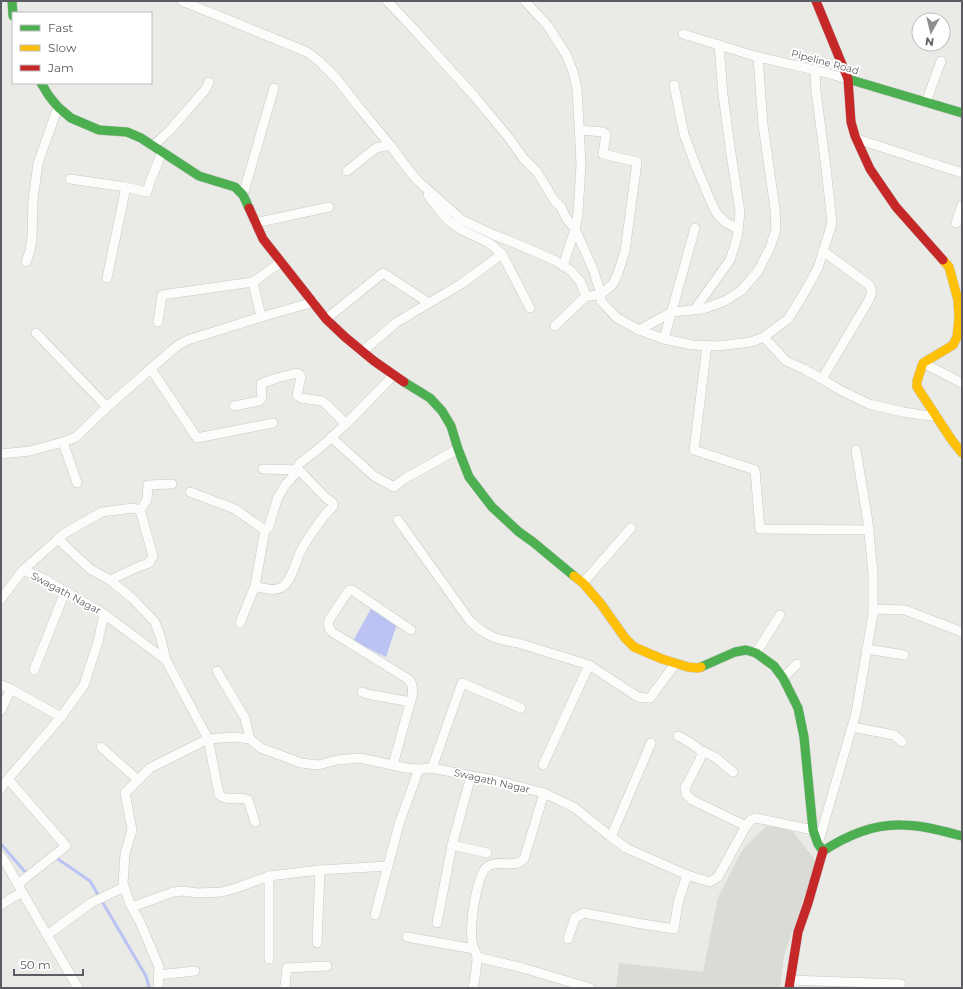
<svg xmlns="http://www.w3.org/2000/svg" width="963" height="989" font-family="Montserrat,sans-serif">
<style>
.education{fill:#dadbd4}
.water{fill:#bbc3f4}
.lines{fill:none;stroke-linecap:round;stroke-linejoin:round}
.stream{stroke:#bbc3f4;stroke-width:3}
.street-casing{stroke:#c8c8c8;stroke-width:10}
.fast-casing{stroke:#c8c8c7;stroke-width:10}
.slow-casing{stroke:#c8c8c7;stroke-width:10}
.jam-casing{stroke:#c8c8c7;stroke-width:10}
.street{stroke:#fcfcfb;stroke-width:9}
.fast{stroke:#4caf50;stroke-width:9}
.slow{stroke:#ffc107;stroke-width:9}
.jam{stroke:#c62828;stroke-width:9}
.labels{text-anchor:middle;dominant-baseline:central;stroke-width:4;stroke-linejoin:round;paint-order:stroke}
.street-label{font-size:10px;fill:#5c5c63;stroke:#fff}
</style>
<rect width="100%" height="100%" fill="#eaebe6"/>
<path class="education" d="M766,826L791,829L815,860L809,883L784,955L780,988H616L619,963L703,972L718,897L743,849Z"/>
<path class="water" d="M372,607L398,621L386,657L353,641Z"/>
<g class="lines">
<g class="stream">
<path d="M1,844L26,873L28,871"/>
<path d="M55,857L90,881L146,976L149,987"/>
</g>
<defs>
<g id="street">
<path d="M182,1L307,52L319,61L337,79L358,106L390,145L411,173L418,181L462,220L494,235L507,240L554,260L570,270L580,281L586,296"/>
<path d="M387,1L411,26L475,97L509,138L524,159L537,172L554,200L561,207L566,218L575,229L593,269L601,294V301L617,318L639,330L664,339L692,345L718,346L751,342L764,337L788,319L803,295L818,268L832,223L826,168L816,91L815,70"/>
<path d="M525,1L548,26L567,56L573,72L577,89L579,124L581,165L578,213L575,229L563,266"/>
<path d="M683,34L758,57L815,70L848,79"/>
<path d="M674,85L684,134L695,164L711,202L717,214L725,222L738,229"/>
<path d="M926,102L941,61"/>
<path d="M857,139L962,173"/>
<path d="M153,146L170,130L205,90L209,82"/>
<path d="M347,171L376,148L390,145"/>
<path d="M70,179L126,187"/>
<path d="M243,195L274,88"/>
<path d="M428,195L440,211L449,221L462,230L489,243L502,254L530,308"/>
<path d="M255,223L329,207"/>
<path d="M956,223L962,205"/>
<path d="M26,262L30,251L32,237L33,200L38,163L58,107"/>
<path d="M107,278L126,187L147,192L150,182L162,152"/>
<path d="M253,282L261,317"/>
<path d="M695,309L730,260L737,238L740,212L731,154L723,95L719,45"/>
<path d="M326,319L383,273L429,303"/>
<path d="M158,322L162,295L253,282L281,262"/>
<path d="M555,326L586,296H591L601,294L612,285L617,276L625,251L637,162L603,154L606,134L603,132L580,130"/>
<path d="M639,330L672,312L703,309L725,301L742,290L758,271L770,248L776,229L775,209L763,125L758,57"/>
<path d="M36,333L107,407"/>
<path d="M764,337L786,361L804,369L822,379L840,390L869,404L903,412L922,415L935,416"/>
<path d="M664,339L695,228"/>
<path d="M707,345L694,450L755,470L760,529L869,530"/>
<path d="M363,351L397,322L461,284L502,254"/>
<path d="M923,363L962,383"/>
<path d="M151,369L197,438L273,423"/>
<path d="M822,379L869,300C872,294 873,289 868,284L823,251"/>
<path d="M234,406L259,401L262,398L261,384L263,383L277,378L297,373L300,375L301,377L297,395L298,396L301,398L322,401L326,404L346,424"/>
<path d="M331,437L374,476L394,487L404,479L458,449"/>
<path d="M63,442L77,483"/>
<path d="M1,454L30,451L63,442L76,437L107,407L171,351L180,344L188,340L261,317L314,302"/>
<path d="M263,469L299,470"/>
<path d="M190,492L235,509L263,529C266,530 268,529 269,526L278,497L286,484L299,470"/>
<path d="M140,510L147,500L148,485L172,484"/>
<path d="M398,520L470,621L482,631L493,637L502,640L518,643L589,665L638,697L645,698H650L675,664"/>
<path d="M58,539L65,533L79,525L102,512L133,508L140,510L153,556L149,563L138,567L110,580"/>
<path d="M583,583L631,528"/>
<path d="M255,586L265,530"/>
<path d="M1,599L23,570"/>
<path d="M873,609L905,610L962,632"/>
<path d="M240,623L255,586C263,588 274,592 282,587C291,582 295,564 299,555C305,541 315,528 324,516C327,512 331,510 333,506V503L325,497L299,470L298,467L299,464L322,446L346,424L394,375"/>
<path d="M867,649L904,655"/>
<path d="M756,653L780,615"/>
<path d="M166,660L161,639L155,622L133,599L110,580L90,569L58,539L23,570L46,580L104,614L166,660L208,739L234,737L250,739L261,748L301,763L318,765L337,760L360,758L406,768L419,769L432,768L471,776L494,780L544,793L575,808L611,837L626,848L687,875L710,882L718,877L746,826L751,820L756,818L813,830"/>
<path d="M34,670L65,592"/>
<path d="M217,671L245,718L250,739"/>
<path d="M783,678L797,664"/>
<path d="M1,685L11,689L1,710"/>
<path d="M11,689L61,717"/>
<path d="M362,692L367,694L411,702"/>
<path d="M852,727L894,735L902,742"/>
<path d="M678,736C684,739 698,747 701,752C702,755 701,756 700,759L685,788L686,794L692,800L746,826"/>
<path d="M101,747L138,780"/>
<path d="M700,750L715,757L733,772"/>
<path d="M393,765L412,696C413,689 413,684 408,679L332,632C328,629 328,625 329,620L349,590H352L411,630"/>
<path d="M543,765L589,665"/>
<path d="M432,768L462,683L521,708"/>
<path d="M8,779L66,846L18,884"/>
<path d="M1,788L8,779L61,717L84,685L98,642L104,614"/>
<path d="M611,837L651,743"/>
<path d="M818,844L856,713L873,614V573L868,522L856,450"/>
<path d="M452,845L487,853"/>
<path d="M1,856L6,863L22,892L78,988"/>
<path d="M1,905L22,892"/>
<path d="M132,907L173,892L183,891L198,893L222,892L236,888L269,876L320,870L388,866"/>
<path d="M375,915L399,824L419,769"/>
<path d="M437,923L452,845L471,776"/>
<path d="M47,935L91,903L124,887"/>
<path d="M407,937L474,949"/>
<path d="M568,939L575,918L584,913L642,924L674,929L678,903L687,875"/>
<path d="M317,943L320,870"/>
<path d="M477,957L523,968L590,988"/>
<path d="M269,959V876"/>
<path d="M158,975L195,971"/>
<path d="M790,980L901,984"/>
<path d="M158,988L159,967L140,922L130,904L123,883L125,854L132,830L125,793L150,768L208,739L219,794C226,803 239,795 248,800L255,822"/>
<path d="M284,988L285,986L287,968L327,966"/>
<path d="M473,988C475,978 477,967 477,957C477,954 475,952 474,949C473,946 472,943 472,940C470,926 476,874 488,866C499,859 514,869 524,859L544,793"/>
</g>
<g id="fast">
<path d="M12,1L13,16"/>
<path d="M848,79L962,113"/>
<path d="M41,83L49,96L58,107L71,118L99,130L127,132L141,138L199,176L235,187L243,195L249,208"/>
<path d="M404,382L430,398L442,411L451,426L458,449L469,477L492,507L519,532L533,542L574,576"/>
<path d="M701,667L735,652L746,650L756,653L774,666L783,678L798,708L804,737L813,830L818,844L823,851"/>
<path d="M823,851C846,836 873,824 901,825C922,825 942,831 962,836"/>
</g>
<g id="slow">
<path d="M943,260L949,267L958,300L959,318L957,337L953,345L923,363L917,381V387L951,439L962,453"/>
<path d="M574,576L583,583L601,604L625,638L634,647L662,659L688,667L698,668L701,667"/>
</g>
<g id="jam">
<path d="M816,1L848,79L851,122L855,136L870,169L896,207L943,260"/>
<path d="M249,208L263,239L326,319L345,337L374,361L404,382"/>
<path d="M789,988L798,932L808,903L823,851"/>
</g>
</defs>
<use href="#street" class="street-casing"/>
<use href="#fast" class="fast-casing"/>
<use href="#slow" class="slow-casing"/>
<use href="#jam" class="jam-casing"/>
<use href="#street" class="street"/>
<use href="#fast" class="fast"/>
<use href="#slow" class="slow"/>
<use href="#jam" class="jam"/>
</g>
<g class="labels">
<g class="street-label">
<text transform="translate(825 62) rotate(15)">Pipeline Road</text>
<text transform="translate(66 593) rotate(28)">Swagath Nagar</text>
<text transform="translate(492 781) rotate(13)">Swagath Nagar</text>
</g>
</g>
<rect width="963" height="989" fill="none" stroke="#5c5c63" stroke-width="4"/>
<rect x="12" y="12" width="140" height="72" fill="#ffffff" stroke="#bebec1"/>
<rect x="20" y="25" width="20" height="6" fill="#4caf50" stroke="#bebec1"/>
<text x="48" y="32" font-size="12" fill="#5c5c63">Fast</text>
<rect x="20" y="45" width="20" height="6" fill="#ffc107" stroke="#bebec1"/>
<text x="48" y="52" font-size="12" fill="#5c5c63">Slow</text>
<rect x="20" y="65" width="20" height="6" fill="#c62828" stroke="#bebec1"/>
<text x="48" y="72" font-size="12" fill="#5c5c63">Jam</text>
<g transform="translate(931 32) rotate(188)"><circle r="19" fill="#ffffff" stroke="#bebec1"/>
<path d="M0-3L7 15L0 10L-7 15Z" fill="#8e8e91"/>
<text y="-6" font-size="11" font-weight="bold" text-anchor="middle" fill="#5c5c63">N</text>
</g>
<path d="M14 969v6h69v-6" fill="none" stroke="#5c5c63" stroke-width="2"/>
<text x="20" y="969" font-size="12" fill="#5c5c63" stroke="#ffffff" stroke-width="3" paint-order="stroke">50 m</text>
</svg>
